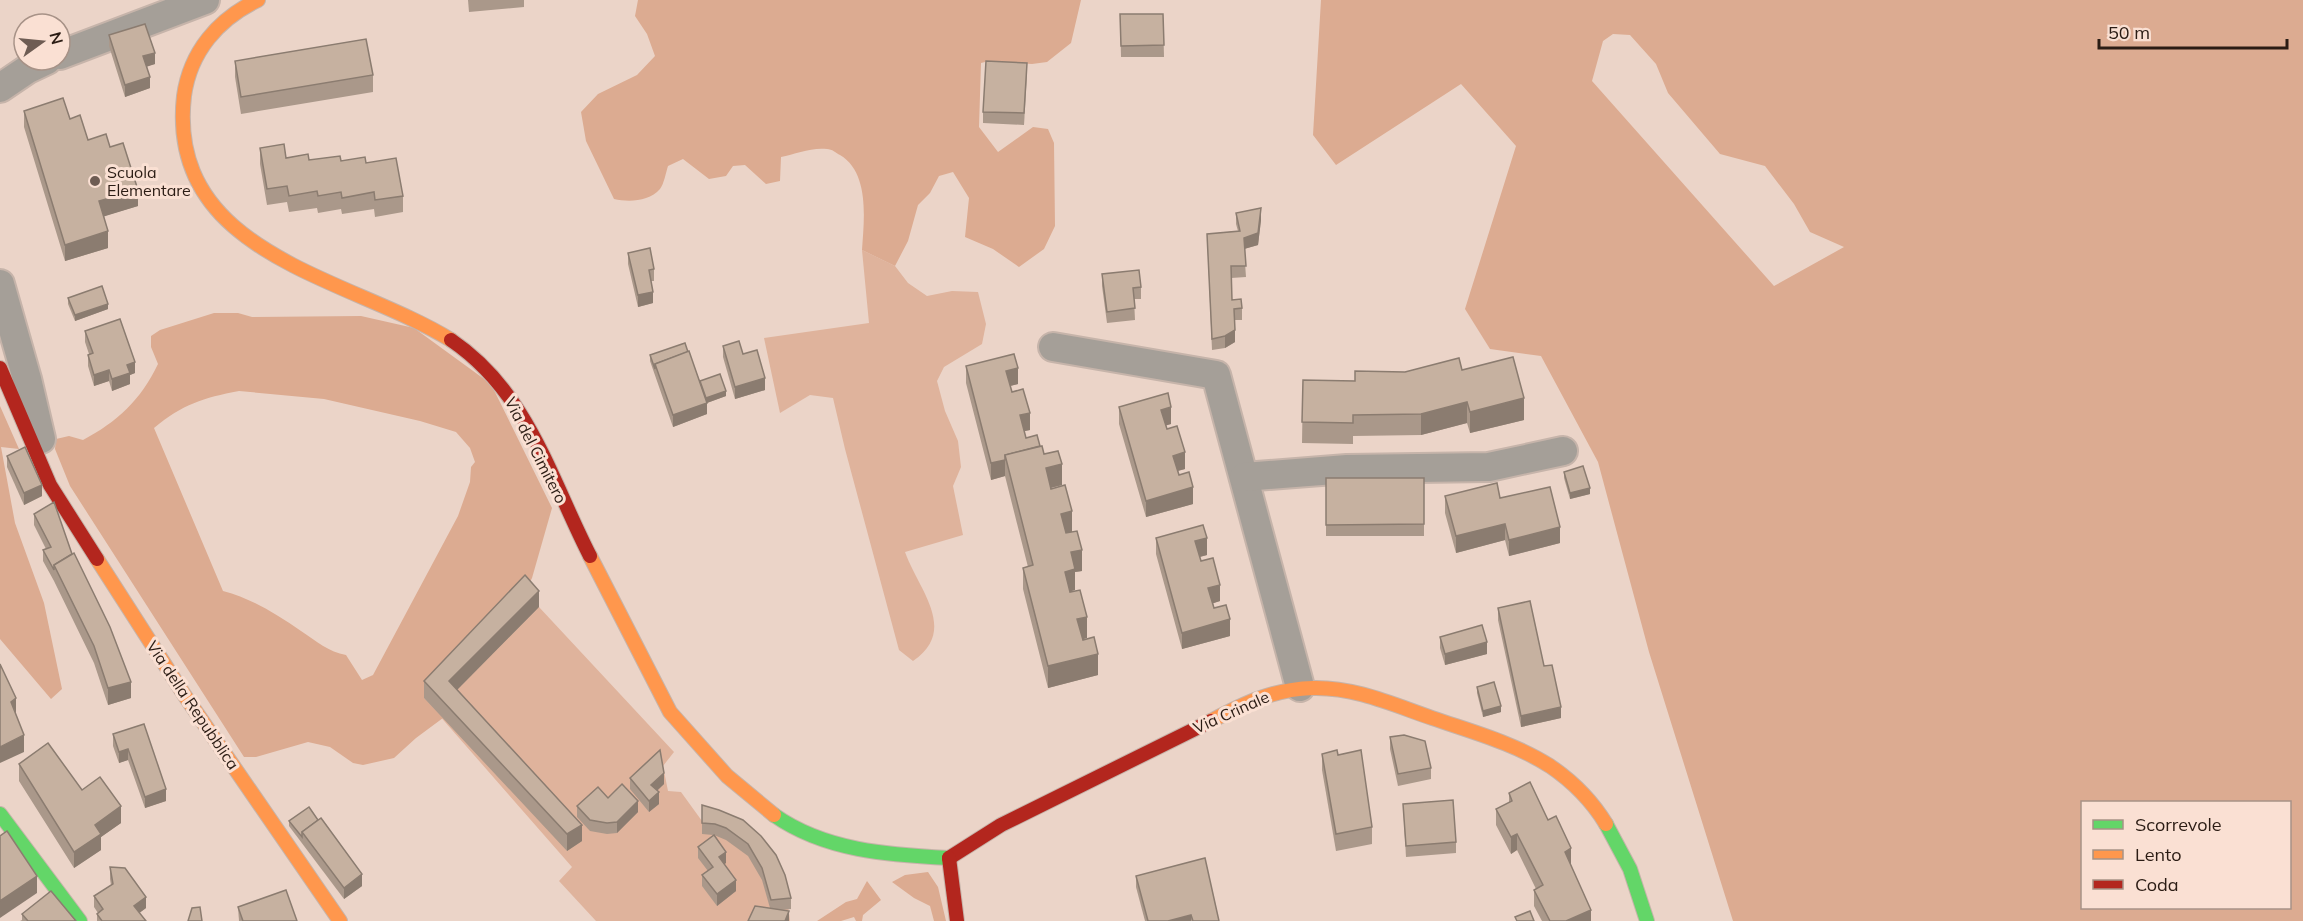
<svg xmlns="http://www.w3.org/2000/svg" width="2303" height="921" font-family="Mulish,sans-serif">
<style>
.green{fill:#dfb39c}
.forest{fill:#dcab91;fill-rule:evenodd}
.lines{fill:none;stroke-linecap:round;stroke-linejoin:round}
.street-casing{stroke:#c6b4aa;stroke-width:32}
.fast-casing{stroke:#c6b4aa;stroke-width:16}
.slow-casing{stroke:#c6b4aa;stroke-width:16}
.jam-casing{stroke:#c6b4aa;stroke-width:16}
.street{stroke:#a59f98;stroke-width:28}
.fast{stroke:#63d668;stroke-width:14}
.slow{stroke:#ff974d;stroke-width:14}
.jam{stroke:#b3261e;stroke-width:14}
.wall{fill:#aa988a}
.shaded-wall{fill:#8b7c70}
.building{fill:#c6b1a0;stroke:#8b7c70;stroke-width:1.5}
.poi-dot{fill:#6e5c53;stroke:#fae0d3;stroke-width:2}
.labels{text-anchor:middle;dominant-baseline:central;stroke-width:6;stroke-linejoin:round;paint-order:stroke}
.poi-label{font-size:16px;fill:#2b1c14;stroke:#fae0d3;text-anchor:start}
.street-label{font-size:16px;fill:#2b1c14;stroke:#fae0d3}
</style>
<rect width="100%" height="100%" fill="#ebd4c8"/>
<g class="green">
<path d="M862,250L895,266L908,283L927,296L952,291L978,292L986,324L982,344L944,367L937,381L945,411L958,441L961,467L953,486L963,535L905,552C918,589 959,630 913,661L899,650L845,449L833,398L810,395L780,413L764,338L869,323Z"/>
<path d="M525,592L674,752L663,766L668,791L681,792L702,821L721,823L786,889L790,921H596L559,881L572,867L424,698Z"/>
</g>
<g class="forest">
<path d="M638,0H1081L1071,43L1047,62L1032,64L989,61L981,63L979,127L998,152L1033,127L1048,129L1054,143L1055,226L1044,249L1019,267L993,249L965,237L969,198L953,172L939,176L930,193L918,205L908,241L895,266L862,250C864,220 870,173 840,155C836,153 832,149 827,149C812,147 795,154 781,157L780,181L766,184L745,165L733,166L726,176L709,179L683,159L668,166C666,172 664,184 660,189C649,202 628,202 614,199L586,141L581,112L598,94L637,75L655,56L647,34L635,16Z"/>
<path d="M1321,0H2303V921H1733L1649,652L1598,462L1541,356L1490,349L1465,309L1516,146L1461,84L1336,165L1313,135ZM1613,34L1630,35L1656,64L1668,93L1720,154L1765,166L1794,204L1810,232L1844,247L1774,286L1592,81L1603,41ZM2082,802H2290V908H2082Z"/>
<path d="M214,313H238L252,317L361,316L414,328L491,384L552,508L532,578L525,592L424,698L443,718L416,738L394,758L363,765L353,763L330,747L308,742L256,757H244L70,486L55,449L56,439L69,436L83,440C117,422 141,400 158,364L151,347V336L160,330ZM239,391L324,399L420,421L456,432L470,448L475,462L471,467L470,482L458,516L373,675L362,680L346,655C329,652 316,641 301,631C276,614 253,599 223,591L154,428C183,404 203,398 239,391Z"/>
<path d="M0,406L19,449L1,447L15,523L44,603L62,689L51,699L0,639Z"/>
<path d="M928,872L938,887L946,921H934L930,906L914,898L892,882L905,875Z"/>
<path d="M867,881L881,900L863,915L862,921H856L854,917L841,921H817L846,902L857,899Z"/>
</g>
<g class="lines">
<defs>
<g id="street">
<path d="M60,55L205,0"/>
<path d="M0,88L28,69L47,60"/>
<path d="M0,284L27,379L41,439"/>
<path d="M1053,347L1216,375L1300,687"/>
<path d="M1244,477L1347,469L1489,467L1563,451"/>
</g>
<g id="fast">
<path d="M0,814L80,921"/>
<path d="M774,815C825,851 889,855 949,858"/>
<path d="M1606,824L1630,869L1647,921"/>
</g>
<g id="slow">
<path d="M258,0C218,19 190,52 184,96C166,255 349,277 451,340"/>
<path d="M590,556L670,712L727,776L774,815"/>
<path d="M97,559L185,696L340,921"/>
<path d="M1211,721C1245,703 1274,689 1313,688C1355,687 1394,705 1432,718C1472,732 1514,743 1550,766C1572,781 1592,801 1606,824"/>
</g>
<g id="jam">
<path d="M451,340C528,392 550,478 590,556"/>
<path d="M0,368L50,485L97,559"/>
<path d="M949,858L1001,825L1211,721"/>
<path d="M949,858L957,921"/>
</g>
</defs>
<use href="#street" class="street-casing"/>
<use href="#fast" class="fast-casing"/>
<use href="#slow" class="slow-casing"/>
<use href="#jam" class="jam-casing"/>
<use href="#street" class="street"/>
<use href="#fast" class="fast"/>
<use href="#slow" class="slow"/>
<use href="#jam" class="jam"/>
</g>
<g class="wall">
<path d="M468,0H524V7L469,12Z"/>
<path d="M1120,14H1163L1164,57H1121Z"/>
<path d="M109,35L155,64L147,66L150,88L125,97L109,46Z"/>
<path d="M235,61L373,75V92L241,114L235,77Z"/>
<path d="M1027,74L1024,125L983,123V112Z"/>
<path d="M24,111L70,119L88,140L110,147L138,206L104,216L108,248L65,261L24,127Z"/>
<path d="M260,148L286,158L309,160L366,163L403,196V212L375,217L374,209L342,214L341,209L318,213L317,208L289,212L287,202L267,205L260,164Z"/>
<path d="M1236,213L1261,220L1258,245L1244,249L1246,277L1231,278L1232,300L1242,308V320H1235V342L1225,348L1212,350L1207,234L1238,231L1236,224Z"/>
<path d="M628,253L654,269V281H651L653,303L638,307L628,264Z"/>
<path d="M1102,274L1141,287V299H1134L1135,320L1107,323L1102,286Z"/>
<path d="M68,298L108,309L75,321L68,304Z"/>
<path d="M85,331L135,373L130,375V384L112,391L109,381L94,386L88,366V355L89,354L85,342Z"/>
<path d="M723,346L743,354L765,390L735,399L723,357Z"/>
<path d="M688,352L700,381L726,396L707,403V414L673,427L650,361V355Z"/>
<path d="M966,366L1018,384L1010,386L1012,392L1030,430L1024,431L1026,438L1040,446L1044,454L1062,485L1051,488L1072,532L1082,571L1075,572V590L1070,591L1087,638L1082,639L1098,675L1048,688L1023,589V568L1028,567L1005,476L991,480L966,383Z"/>
<path d="M1462,370L1524,420L1470,433L1467,423L1421,435L1353,436V444L1302,443L1303,380L1355,381L1405,372Z"/>
<path d="M1119,407L1171,424L1165,425L1167,429L1185,469L1178,471L1193,504L1146,517L1119,424Z"/>
<path d="M7,456L42,496L24,505L7,467Z"/>
<path d="M1564,472L1590,494L1570,499L1564,478Z"/>
<rect x="1326" y="478" width="98" height="58"/>
<path d="M1445,496L1500,498L1560,543L1509,556L1505,540L1456,553L1445,513Z"/>
<path d="M34,514L72,554L131,698L108,705L94,663L54,581L43,561V550L46,549L34,525Z"/>
<path d="M1156,538L1207,555L1200,557L1220,601L1213,603L1214,608L1230,636L1182,649L1156,554Z"/>
<path d="M539,607L457,690L582,841L567,851L424,698V681Z"/>
<path d="M1498,608L1544,666L1561,718L1521,727L1498,620Z"/>
<path d="M1440,637L1487,654L1445,665L1440,648Z"/>
<path d="M1477,687L1501,712L1483,717L1477,693Z"/>
<path d="M144,724L166,801L145,808L128,760L119,763L113,746V734Z"/>
<path d="M1390,737L1431,768V779L1398,786L1390,749Z"/>
<path d="M1322,754L1338,755L1372,827V844L1336,851L1322,770Z"/>
<path d="M19,764L82,790L121,823L101,837V850L74,868L19,781Z"/>
<path d="M630,778L664,784L657,791L659,804L649,812L630,789Z"/>
<path d="M1509,793L1571,865L1591,921H1542L1534,906V890L1536,889L1517,850L1511,854L1496,825V809L1509,803Z"/>
<path d="M608,798L638,812L617,833L607,834L590,831L577,817V806Z"/>
<path d="M1403,804L1456,842V853L1406,857Z"/>
<path d="M702,805L743,820L791,898V909L781,910L789,921L770,908L762,880L748,856L726,840L714,835L726,863L724,864L736,891L717,906L702,886V875L708,871L698,858V847L713,835L702,834Z"/>
<path d="M289,821L362,886L344,899L289,826Z"/>
<path d="M110,867L146,908L139,913L146,921H97V914L98,913L94,907V896L111,885L110,879Z"/>
<path d="M1136,876L1219,921H1145L1136,887Z"/>
<path d="M238,907L297,921H239Z"/>
<path d="M22,914L76,921H20L22,920Z"/>
</g>
<g class="shaded-wall">
<path d="M155,53V64L143,68V56Z"/>
<path d="M150,77V88L125,97V85Z"/>
<path d="M138,190V206L99,218V201Z"/>
<path d="M1261,208V220L1258,245L1244,249V238Z"/>
<path d="M108,231V248L65,261V245Z"/>
<path d="M653,292V303L638,307V295Z"/>
<path d="M108,304V309L75,321V315Z"/>
<path d="M1235,330V342L1225,348V336Z"/>
<path d="M135,362V373L130,375V384L112,391V379L127,365Z"/>
<path d="M1018,368V384L1006,387V371Z"/>
<path d="M109,370V381L94,386V375Z"/>
<path d="M765,378V390L735,399V387Z"/>
<path d="M726,391V396L704,404V398Z"/>
<path d="M1524,398V420L1470,433V412Z"/>
<path d="M1467,402V423L1421,435V414Z"/>
<path d="M707,403V414L673,427V415Z"/>
<path d="M1171,407V424L1161,427V410Z"/>
<path d="M1030,413V430L1020,432V415Z"/>
<path d="M1185,452V469L1173,472V456Z"/>
<path d="M1005,460V476L991,480V463Z"/>
<path d="M1062,464V485L1046,489V468Z"/>
<path d="M42,485V496L24,505V493Z"/>
<path d="M1193,487V504L1146,517V501Z"/>
<path d="M1590,488V494L1570,499V493Z"/>
<path d="M1072,511V532L1061,535V514Z"/>
<path d="M1505,524V540L1456,553V536Z"/>
<path d="M1560,527V543L1509,556V540Z"/>
<path d="M1207,538V555L1195,558V541Z"/>
<path d="M1082,550V571L1075,572V590L1065,593V572L1071,552Z"/>
<path d="M1220,585V601L1208,605V588Z"/>
<path d="M539,591V607L449,698V681Z"/>
<path d="M1087,617V638L1077,641V619Z"/>
<path d="M1230,619V636L1182,649V633Z"/>
<path d="M1487,642V654L1445,665V654Z"/>
<path d="M1098,654V675L1048,688V666Z"/>
<path d="M131,682V698L108,705V688Z"/>
<path d="M16,698V714L11,702Z"/>
<path d="M1501,706V712L1483,717V711Z"/>
<path d="M1561,707V718L1521,727V716Z"/>
<path d="M24,735V752L0,763V747Z"/>
<path d="M128,749V760L119,763V752Z"/>
<path d="M664,773V784L651,796V785Z"/>
<path d="M166,789V801L145,808V797Z"/>
<path d="M659,792V804L649,812V801Z"/>
<path d="M638,801V812L617,833V822Z"/>
<path d="M121,806V823L101,837V850L74,868V852L95,825Z"/>
<path d="M582,825V841L567,851V834Z"/>
<path d="M1517,834V850L1511,854V837Z"/>
<path d="M1571,848V865L1565,869V852Z"/>
<path d="M726,852V863L719,868V857Z"/>
<path d="M362,874V886L344,899V888Z"/>
<path d="M37,876V893L0,918V901Z"/>
<path d="M736,880V891L717,906V894Z"/>
<path d="M146,897V908L134,917V906Z"/>
<path d="M1591,910V921H1566Z"/>
<path d="M789,911V921H785Z"/>
<path d="M1191,915V921H1168Z"/>
</g>
<g class="building">
<path d="M1120,14H1163L1164,45L1121,46Z"/>
<path d="M145,24L155,53L143,56L150,77L125,85L109,35Z"/>
<path d="M366,39L373,75L241,97L235,61Z"/>
<path d="M986,61L1027,63L1024,113L983,112Z"/>
<path d="M63,98L70,119L80,115L88,140L106,134L110,147L123,143L138,190L99,201L108,231L65,245L24,111Z"/>
<path d="M284,144L286,158L308,154L309,160L340,156L341,161L365,157L366,163L396,158L403,196L375,200L374,192L342,198L341,192L318,196L317,191L289,196L287,186L267,189L260,148Z"/>
<path d="M1261,208L1258,233L1244,238L1246,266H1231L1232,300L1241,299L1242,308L1234,309L1235,330L1225,336L1212,339L1207,234L1240,231L1236,213Z"/>
<path d="M650,248L654,269L649,270L653,292L638,295L628,253Z"/>
<path d="M1139,270L1141,287L1133,288L1135,308L1107,312L1102,274Z"/>
<path d="M102,286L108,304L75,315L68,298Z"/>
<path d="M120,319L135,362L127,365L130,373L112,379L109,370L94,375L88,355L93,353L85,331Z"/>
<path d="M739,341L743,354L757,350L765,378L735,387L723,346Z"/>
<path d="M685,343L688,352L655,364V369L650,355Z"/>
<path d="M689,351L707,403L673,415L655,364Z"/>
<path d="M1014,354L1018,368L1006,371L1012,392L1023,389L1030,413L1020,415L1026,438L1037,435L1040,446L1005,455V460L991,463L966,366Z"/>
<path d="M1513,357L1524,398L1470,412L1467,402L1421,414L1353,415V423L1302,422L1303,380L1355,381V371L1405,372L1459,358L1462,370Z"/>
<path d="M720,374L726,391L706,398L700,381Z"/>
<path d="M1168,393L1171,407L1161,410L1167,429L1177,426L1185,452L1173,456L1179,475L1189,472L1193,487L1146,501L1119,407Z"/>
<path d="M1042,446L1044,454L1058,451L1062,464L1046,468L1051,489L1065,485L1072,511L1061,514L1066,533L1077,531L1082,550L1071,552L1075,569L1065,572L1070,592L1080,590L1087,617L1077,619L1083,640L1094,637L1098,654L1048,666L1023,568L1033,565L1005,455Z"/>
<path d="M25,447L42,485L24,493L7,456Z"/>
<path d="M1583,466L1590,488L1570,493L1564,472Z"/>
<path d="M1326,478H1424V524L1326,525Z"/>
<path d="M1497,483L1500,498L1550,487L1560,527L1509,540L1505,524L1456,536L1445,496Z"/>
<path d="M54,502L72,554L54,565V570L43,550L51,547L34,514Z"/>
<path d="M1203,525L1207,538L1195,541L1201,561L1213,558L1220,585L1208,588L1214,608L1226,605L1230,619L1182,633L1156,538Z"/>
<path d="M74,553L110,627L131,682L108,688L94,646L54,565Z"/>
<path d="M525,575L539,591L449,681L582,825L567,834L424,681Z"/>
<path d="M1530,601L1544,666L1552,665L1561,707L1521,716L1498,608Z"/>
<path d="M1482,625L1487,642L1445,654L1440,637Z"/>
<path d="M0,664L16,698L11,702L24,735L0,747Z"/>
<path d="M1494,682L1501,706L1483,711L1477,687Z"/>
<path d="M144,724L166,789L145,797L128,749L119,752L113,734Z"/>
<path d="M1404,735L1425,741L1431,768L1398,774L1390,737Z"/>
<path d="M48,743L82,790L100,777L121,806L95,825L101,834L74,852L19,764Z"/>
<path d="M660,750L664,773L651,785L659,792L649,801L630,778Z"/>
<path d="M1337,750L1338,755L1361,750L1372,827L1336,834L1322,754Z"/>
<path d="M1530,782L1548,820L1556,816L1571,848L1565,852L1591,910L1566,921H1550L1534,890L1543,885L1517,834L1511,837L1496,809L1512,801L1509,793Z"/>
<path d="M622,784L638,801L617,822L607,823L590,820L577,806L598,787L608,798Z"/>
<path d="M1453,800L1456,842L1406,846L1403,804Z"/>
<path d="M702,805L719,810L743,820L761,836L776,855L785,875L791,898L771,900L762,868L748,844L726,828L715,824L702,823Z"/>
<path d="M309,807L318,820L302,832V837L289,821Z"/>
<path d="M321,818L362,874L344,888L302,832Z"/>
<path d="M7,831L37,876L0,901V836Z"/>
<path d="M714,835L726,852L719,857L736,880L717,894L702,875L713,867L698,847Z"/>
<path d="M1205,858L1219,921H1193L1191,915L1168,921H1148L1136,876Z"/>
<path d="M110,867L125,868L146,897L134,906L146,921H102L97,914L103,909L94,896L113,884Z"/>
<path d="M286,890L297,921H243L238,907Z"/>
<path d="M51,891L76,921H28L22,914Z"/>
<path d="M755,906L789,911L785,921H748Z"/>
<path d="M200,907L202,921H188L192,908Z"/>
<path d="M1530,911L1534,921H1517L1515,917Z"/>
</g>
<circle class="poi-dot" cx="95" cy="181" r="6"/>
<g class="labels">
<g class="poi-label">
<text x="107" y="172">Scuola<tspan x="107" dy="18">Elementare</tspan></text>
</g>
<g class="street-label">
<text transform="translate(536 450) rotate(63)">Via del Cimitero</text>
<text transform="translate(193 705) rotate(56)">Via della Repubblica</text>
<text transform="translate(1231 712) rotate(-24)">Via Crinale</text>
</g>
</g>
<rect x="2081" y="801" width="210" height="108" fill="#fae0d3" stroke="#a79287" stroke-width="1.5"/>
<rect x="2093" y="820" width="30" height="9" fill="#63d668" stroke="#a79287" stroke-width="1.5"/>
<text x="2135" y="831" font-size="18" fill="#2b1c14">Scorrevole</text>
<rect x="2093" y="850" width="30" height="9" fill="#ff974d" stroke="#a79287" stroke-width="1.5"/>
<text x="2135" y="861" font-size="18" fill="#2b1c14">Lento</text>
<rect x="2093" y="880" width="30" height="9" fill="#b3261e" stroke="#a79287" stroke-width="1.5"/>
<text x="2135" y="891" font-size="18" fill="#2b1c14">Coda</text>
<g transform="translate(42 42) rotate(75)"><circle r="28" fill="#fae0d3" stroke="#a79287" stroke-width="1.5"/>
<path d="M0-4.5L10 22L0 15L-10 22Z" fill="#6e5c53"/>
<text y="-9" font-size="16" font-weight="bold" text-anchor="middle" fill="#2b1c14">N</text>
</g>
<path d="M2099 39v9h188v-9" fill="none" stroke="#2b1c14" stroke-width="3"/>
<text x="2108" y="39" font-size="18" fill="#2b1c14" stroke="#fae0d3" stroke-width="4.5" paint-order="stroke">50 m</text>
</svg>
